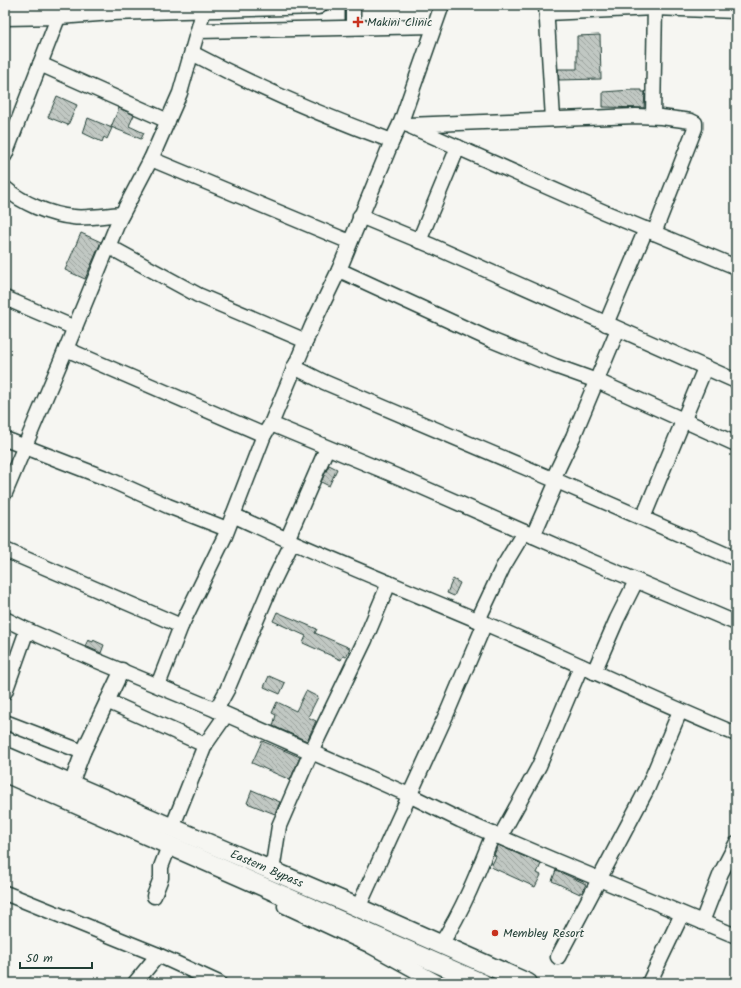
<svg xmlns="http://www.w3.org/2000/svg" width="741" height="988" font-family="Kalam,sans-serif">
<style>
.building{fill:url(#building-back-hatch);stroke:#1f3d34}
.lines{fill:none;stroke-linecap:round;stroke-linejoin:round}
.minor-casing{stroke:#1f3d34;stroke-width:17}
.major-casing{stroke:#1f3d34;stroke-width:21}
.minor{stroke:#f6f6f2;stroke-width:14}
.major{stroke:#f6f6f2;stroke-width:18}
.poi-dot{fill:#c8321e;stroke:#f6f6f2;stroke-width:1.5}
.labels{text-anchor:middle;dominant-baseline:central;stroke-width:3;stroke-linejoin:round;paint-order:stroke}
.poi-label{font-size:12px;fill:#1f3d34;stroke:#f6f6f2;text-anchor:start}
.street-label{font-size:12px;fill:#1f3d34;stroke:#f6f6f2}
</style>
<defs>
<pattern id="building-back-hatch" width="6" height="6" patternUnits="userSpaceOnUse"><rect width="6" height="6" fill="#c1c8c3"/><path d="M-1 5l2 2M0 0l6 6M5-1l2 2" fill="none" stroke="#9ca49f"/></pattern>
</defs>
<rect width="100%" height="100%" fill="#f6f6f2"/>
<filter id="ink" filterUnits="userSpaceOnUse"><feTurbulence type="fractalNoise" baseFrequency=".025" numOctaves="2"/><feDisplacementMap in="SourceGraphic" scale="8" xChannelSelector="R" yChannelSelector="G"/><feConvolveMatrix kernelMatrix="1 2 1 2 8 2 1 2 1" color-interpolation-filters="sRGB"/></filter>
<g filter="url(#ink)">
<g class="building">
<path d="M600,35L601,79L559,80L558,69H577V36Z"/>
<path d="M631,90H642V92H645L644,108L603,107V92Z"/>
<path d="M57,96L77,105L68,125L48,117Z"/>
<path d="M119,108L134,115L129,126L144,133L141,139L111,127Z"/>
<path d="M88,118L112,128L107,139L104,137L102,142L83,133Z"/>
<path d="M81,233L101,242L85,279L65,270Z"/>
<path d="M329,465L337,469L329,486L321,482Z"/>
<path d="M453,579L460,583L454,596L447,593Z"/>
<path d="M277,612L317,629L315,633L350,648L346,657L343,656L341,660L303,643L306,636L273,621Z"/>
<path d="M88,640L93,642V640L104,645L101,653L85,646Z"/>
<path d="M269,676L285,683L280,694L264,687Z"/>
<path d="M306,691L318,697L308,717L316,721L307,741L273,726L276,715L272,713L277,702L296,711Z"/>
<path d="M262,741L300,757L290,780L252,763Z"/>
<path d="M252,790L280,802L275,814L247,803Z"/>
<path d="M498,845L541,864L537,873L541,875L535,887L491,867L496,856L494,855Z"/>
<path d="M556,870L586,884L582,893L580,892V894L552,881Z"/>
</g>
<g class="lines">
<defs>
<g id="minor">
<path d="M546,5L553,119"/>
<path d="M547,13L654,8L736,11"/>
<path d="M353,27V5"/>
<path d="M198,31L434,26"/>
<path d="M192,53C256,87 323,116 392,141"/>
<path d="M40,64L168,121"/>
<path d="M653,116L655,5"/>
<path d="M408,125L636,116L661,117L691,121L695,123V128L654,233"/>
<path d="M412,127L604,212L736,267"/>
<path d="M5,155L59,15"/>
<path d="M151,159L350,242"/>
<path d="M5,188C22,203 50,215 73,217C85,219 109,215 122,214"/>
<path d="M360,216L430,245L736,381"/>
<path d="M419,241L458,147"/>
<path d="M108,246L198,295L306,341"/>
<path d="M339,270L491,340L555,366L597,381L736,444"/>
<path d="M5,298L75,328"/>
<path d="M606,324L646,229"/>
<path d="M66,349L264,435"/>
<path d="M294,367L324,382L557,481L736,559"/>
<path d="M271,424L406,480L588,560L736,623"/>
<path d="M5,439L108,479L168,506L227,529"/>
<path d="M553,479L573,437L618,329"/>
<path d="M5,493L66,349L119,220L151,159L180,93L204,9"/>
<path d="M233,515C315,554 400,587 484,623C568,659 651,699 736,734"/>
<path d="M643,518L705,368"/>
<path d="M533,536L557,481"/>
<path d="M287,540L327,448"/>
<path d="M5,550L181,626"/>
<path d="M5,619L27,630L93,659L216,710L409,795L460,820L551,859L736,936"/>
<path d="M478,620L503,567L524,532"/>
<path d="M594,672L617,619L636,581"/>
<path d="M158,685L181,626L225,536L264,435L271,424L312,326L339,270L392,141L401,122L442,5"/>
<path d="M5,692L27,630"/>
<path d="M107,701L205,745"/>
<path d="M216,710L227,690L270,588L292,543"/>
<path d="M5,722L83,752"/>
<path d="M71,784L83,752L122,670"/>
<path d="M172,828L205,745L226,715"/>
<path d="M500,837L539,766L581,666"/>
<path d="M272,871L279,826L311,752L365,640L389,583"/>
<path d="M5,893L158,955L219,983"/>
<path d="M154,896L161,878V867L169,846"/>
<path d="M285,906L369,945L438,983"/>
<path d="M358,908L447,713L485,623"/>
<path d="M702,922L721,873L736,844"/>
<path d="M441,944C463,910 478,872 493,834"/>
<path d="M558,957L648,787L680,711"/>
<path d="M135,983L158,955"/>
<path d="M649,983L682,914"/>
</g>
<g id="major">
<path d="M5,16L59,15L112,11L318,5"/>
<path id="s1" d="M5,756L343,901L528,983"/>
<path d="M5,773L482,983"/>
</g>
</defs>
<use href="#minor" class="minor-casing"/>
<use href="#major" class="major-casing"/>
<use href="#minor" class="minor"/>
<use href="#major" class="major"/>
</g>
</g>
<g class="poi-dot">
<path d="M356 16h4v4h4v4h-4v4h-4v-4h-4v-4h4z"/>
<circle cx="495" cy="933" r="4"/>
</g>
<g class="labels">
<g class="poi-label">
<text x="367" y="22">Makini Clinic</text>
<text x="503" y="933">Membley Resort</text>
</g>
<g class="street-label">
<text stroke="none"><textPath href="#s1" startOffset="285">Eastern Bypass</textPath></text>
</g>
</g>
<rect width="741" height="988" fill="none" stroke="#f6f6f2" stroke-width="20"/>
<rect x="10" y="10" width="721" height="968" fill="none" stroke="#1f3d34" stroke-width="1.5" filter="url(#ink)"/>
<path d="M20 962v6h72v-6" fill="none" stroke="#1f3d34" stroke-width="2"/>
<text x="26" y="962" font-size="12" fill="#1f3d34" stroke="#f6f6f2" stroke-width="3" paint-order="stroke">50 m</text>
</svg>
